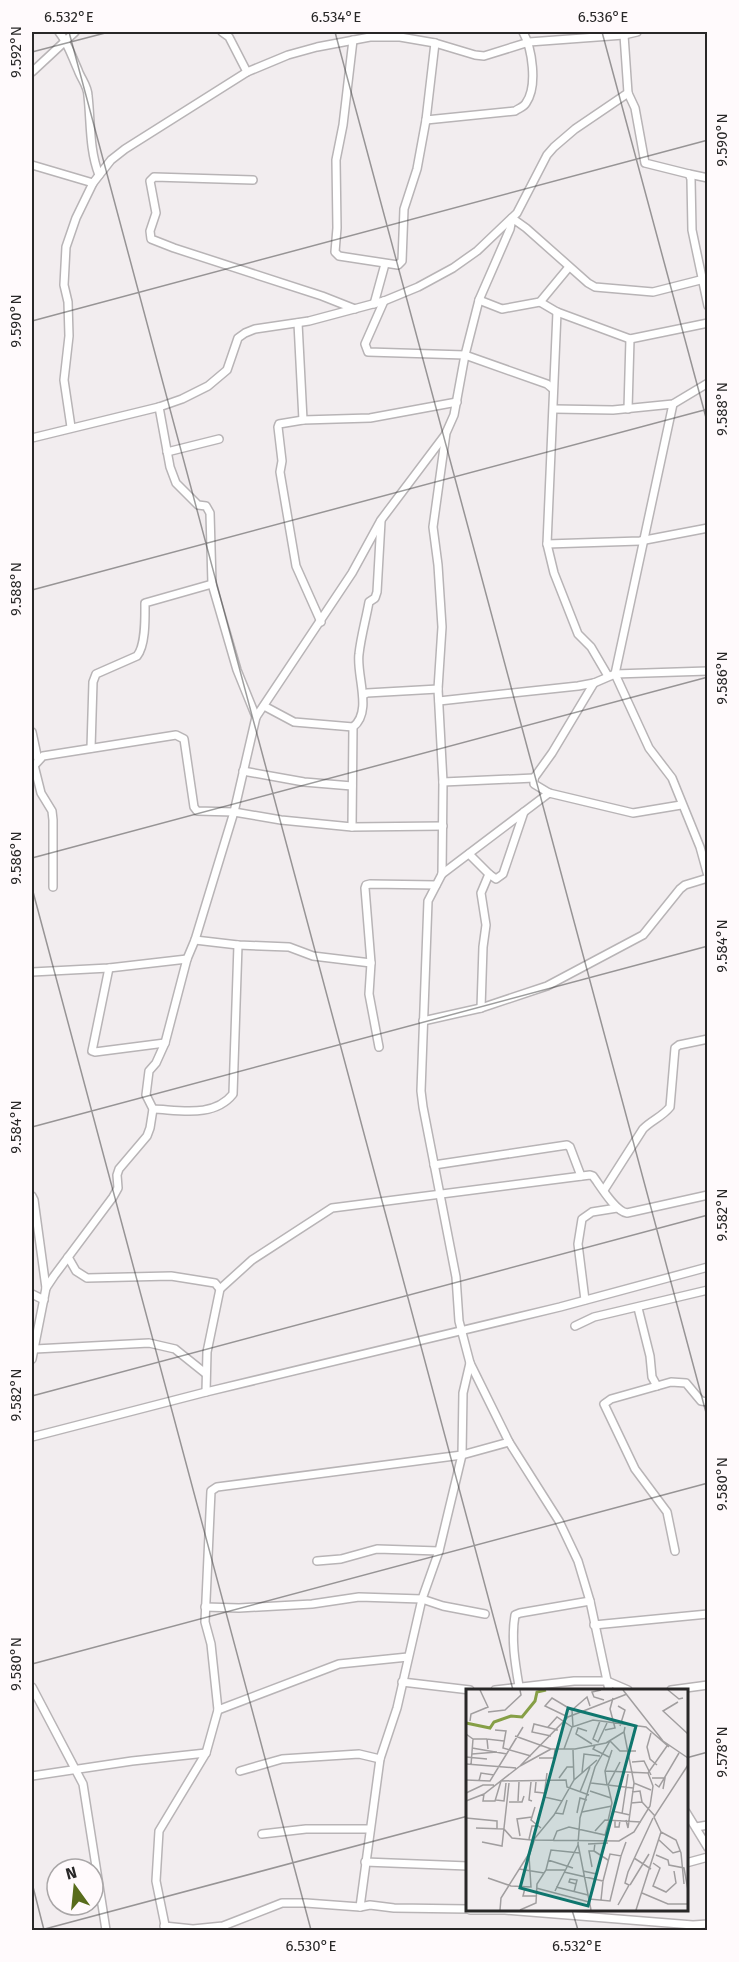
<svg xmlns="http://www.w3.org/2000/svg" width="739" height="1962" font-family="'Fira Sans',sans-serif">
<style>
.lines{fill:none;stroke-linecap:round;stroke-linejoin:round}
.street-casing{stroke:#b8b4b6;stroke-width:10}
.street{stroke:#fff;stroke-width:7}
.ticks{fill:none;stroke:#282727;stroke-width:1.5;stroke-opacity:0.45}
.inset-river{fill:none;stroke:#869f46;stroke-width:3}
.inset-road{fill:none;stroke:#a19e9f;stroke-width:1.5}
.view{fill:#0f766e;fill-opacity:0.15;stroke:#0f766e;stroke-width:3}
.inset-edge{fill:none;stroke:#282727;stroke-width:3}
.neatline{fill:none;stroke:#282727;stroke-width:2}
.ticks-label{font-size:15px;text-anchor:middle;fill:#282727}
</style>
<rect width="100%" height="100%" fill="#f2edef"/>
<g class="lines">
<defs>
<g id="street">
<path d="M59,32C68,43 72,57 78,70C81,79 88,86 88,96C91,122 89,149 99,175"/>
<path d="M222,32L229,37L247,72"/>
<path d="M353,40L343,125L336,160L337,228L335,252L339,256L398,265L402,261L404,209L417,169L426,120L435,43"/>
<path d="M32,72L75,32"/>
<path d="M628,93L635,108L645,163L689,174L691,179L692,230L708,306"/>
<path d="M426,120L515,111C519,108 524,107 526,103C538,86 532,48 523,32"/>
<path d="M32,165L93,183"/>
<path d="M689,174L708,178"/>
<path d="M253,180L154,177L150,181L156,213L150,231L151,239L174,248L322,296L355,309"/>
<path d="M479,300L502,309L540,302L569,267"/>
<path d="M384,301L365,344L368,352L465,355L547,384L553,389"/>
<path d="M540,302L557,312L630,339L708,323"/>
<path d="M374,304L385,264"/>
<path d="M557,312L547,544L554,573L578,634L591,647L608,676"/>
<path d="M298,323L303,420"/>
<path d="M673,404L615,674L649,748L672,778L700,847L708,876"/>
<path d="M159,407L170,467L176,483L198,505L206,506L210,513L212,584L237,670L256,717"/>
<path d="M554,409L613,410L673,404L708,383"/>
<path d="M628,409L630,339"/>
<path d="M71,427L64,380L69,336L68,302L64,285L66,247L76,218L93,183L111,160L125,149L247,72L288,55L317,47L370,37H400L435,43L475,55L484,56L529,42L624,35L637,32"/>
<path d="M32,438L159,407L182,399L208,386L227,370L238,338L245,333L255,329L309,321L384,301L418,287L453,268L477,251L517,213L547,155L554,147L575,129L628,93L624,35"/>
<path d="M167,452L219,439"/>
<path d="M547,544L640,541L708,528"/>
<path d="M321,622L296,566L280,472L282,461L278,427L279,424L303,420L370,418L457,402"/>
<path d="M363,695L367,693L438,689"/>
<path d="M439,701L578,686L594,683L615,674L708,671"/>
<path d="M264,706L294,722L353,727"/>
<path d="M32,732L38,760"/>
<path d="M91,748L93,682L96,674L137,656C146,645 145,617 145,603L212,584"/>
<path d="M34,765L41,793L52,811L53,820V887"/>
<path d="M32,768L43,756L176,735L184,739L194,807L197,811L234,812L281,820L352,827L443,826"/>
<path d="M243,771L304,782L352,786"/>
<path d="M534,778V784L549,793L633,813L681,805"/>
<path d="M534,778L552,753L594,683"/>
<path d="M443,782L534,778"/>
<path d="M352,827L353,727C373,712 356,675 359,654C361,636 366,619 369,602L375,598L377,592L381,521"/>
<path d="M469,854L489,874L496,879L503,874L524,812"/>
<path d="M442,874L549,793"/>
<path d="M195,940L238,945L289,947L313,956L371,963"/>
<path d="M109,968L92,1051L95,1052L165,1043"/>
<path d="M32,972L109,968L187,959"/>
<path d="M481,1008L483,947L486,925L481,893L489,874"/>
<path d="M423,1021L481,1008L547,986L643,935L680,889L685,885L708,878"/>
<path d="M379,1047L369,994L371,963L365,888L366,885L370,884L436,885"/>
<path d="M153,1109C180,1110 214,1118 233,1094L238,945"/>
<path d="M434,1165L567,1145L570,1147L581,1176"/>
<path d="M604,1190L643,1129C652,1120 662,1117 670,1107L675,1048L679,1045L708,1039"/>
<path d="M32,1196L34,1200L46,1288"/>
<path d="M68,1257L76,1271L87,1278L171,1276L215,1283L220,1289"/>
<path d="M32,1294L44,1300"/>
<path d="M585,1300L578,1244L582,1219L592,1212L617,1208"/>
<path d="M638,1308L650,1356L652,1377L657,1386L671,1382L686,1383L701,1401L708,1402"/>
<path d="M575,1326L594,1317L708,1290"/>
<path d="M35,1349L149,1343L175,1349L205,1373"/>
<path d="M32,1359L46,1288L54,1276L113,1197L118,1188L117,1175L119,1169L147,1136L150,1128L153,1109L146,1095L149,1071L156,1063L165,1043L187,959L195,940L234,812L256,717L352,573L381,520L445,435"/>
<path d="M657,1386L611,1399L604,1404L635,1469L667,1512L675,1551"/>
<path d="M206,1392L207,1352L220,1289L252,1260L332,1208L590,1175L593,1176C601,1187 615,1211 627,1213L708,1195"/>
<path d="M32,1437L206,1392L560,1307L708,1267"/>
<path d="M317,1561L341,1559L377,1549L439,1551"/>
<path d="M205,1607L239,1608L312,1604L359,1597L422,1599L443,1606L485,1614"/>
<path d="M594,1625L708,1614"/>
<path d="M402,1682L470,1690"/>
<path d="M519,1686C515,1663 511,1639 515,1615L520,1613L590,1601"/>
<path d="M32,1687L83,1784L106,1930"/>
<path d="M495,1690L574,1681H607L628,1690"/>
<path d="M609,1690L590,1601L578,1561L559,1521L509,1442L470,1363L459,1321L456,1277L423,1107L421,1091L428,901L442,874L443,782L438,689L442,627L438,565L433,527L446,433L454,415L465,355L479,300L510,229L512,218L526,228L588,283L595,287L653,292L708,278"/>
<path d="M671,1690L708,1685"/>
<path d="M218,1710L339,1664L408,1657"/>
<path d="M240,1771L282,1759L359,1754L380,1759"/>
<path d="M32,1776L132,1761L206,1753"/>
<path d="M686,1812L708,1848"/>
<path d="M696,1827L708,1825"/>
<path d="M262,1834L306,1829H370"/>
<path d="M365,1862L468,1866"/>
<path d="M686,1863L708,1857"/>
<path d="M360,1907L380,1759L397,1708L422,1599L439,1551L462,1455L463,1393L470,1363"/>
<path d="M470,1910H505L693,1925L708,1924"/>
<path d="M164,1926L193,1929L223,1926L282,1903H306L360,1907L370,1905L394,1908L468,1909"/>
<path d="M166,1930L156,1881L159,1831L206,1753L218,1710L211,1644L205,1622L211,1491L217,1487L462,1455L509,1442"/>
</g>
</defs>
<use href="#street" class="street-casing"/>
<use href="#street" class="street"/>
</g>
<path class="ticks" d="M69,32L513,1690M335,32L708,1420M602,32L708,425M32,52L109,32M32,321L708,140M32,590L708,409M32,858L708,677M32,888L311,1930M32,1127L708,946M32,1396L708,1215M32,1664L708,1483M686,1758L708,1752M32,1883L44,1930M572,1910L578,1930M41,1930L468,1816"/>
<g transform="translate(466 1689)">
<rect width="222" height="222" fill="#f2edef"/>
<path class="inset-river" d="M0,34L24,39L28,33L45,27L56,28L69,12L71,3L80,1"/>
<path class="inset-road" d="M135,1L126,3L128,8L138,11M157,1L197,52L222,69M202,1L213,10L217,9M212,13L197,22L222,45M152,17L159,21L154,37M106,21L121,8L124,17M22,23L39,21L55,6L54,1M102,28L79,17L86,9L106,21L107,38M4,32L5,25L22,18L14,1M134,32L127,50L132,53L141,34M82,38L91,28L106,38M29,41L40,42L37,59L65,67M139,41L149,39L144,20L147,9M121,42L112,39L110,45L126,55M158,43L168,94M185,44L181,58L184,70L191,76M0,45L7,50H21M49,47L85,60H109L140,54L158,43L159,38M85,47L66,43L68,35L92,41M129,57L127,60L143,68M6,59L41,65M22,60L21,50L38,52M98,60L106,38L127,31L180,38L203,58M43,61L57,38M107,61L108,91M6,65L31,63M0,68L21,70M73,69H88L89,60M166,73L178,72L185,86M0,75L50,79M5,76L7,50M54,77L85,60M139,82L182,84L201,57M81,84L78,108L96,112M116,84L118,65L134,67M93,89L101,78H107M186,89H199L197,100M0,91L24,92L43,61M13,92L15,84L28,86M34,92L100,91L101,98L123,106M65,93L63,111L66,112M70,93L69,103L78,104M125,94L167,99M189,95L193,98L213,64M141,96L139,82L146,61M124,102L145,109M114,103L124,78M166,103L174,102L176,113M0,104L17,96H28M18,105L17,112H29L35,92M30,111L38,112L40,94M0,112L18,105L54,77L102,28L161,5M52,112L53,93M43,113H56L58,107M165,114L176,113L189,127M69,118L65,131L75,139M146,122L164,126M116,123L146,117M89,124L97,125L101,111M111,124L114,109L121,111M156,125L162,85M0,129L31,132V140M149,131V138H153L154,131M160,131L162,139L168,94L185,101M142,132L146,114L142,96L154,73M10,139L38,140L46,149L65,151L153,152L168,143L184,117L187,97L182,84M129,142L139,131L175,133M195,143L210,151L215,164L218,195M54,147L51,130L66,128M63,150L66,137H73M193,151L207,164L214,162M87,152L91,142L103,138L139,146L143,132M16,153L36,157L43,94M129,154L128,162L142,171M122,155L142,154M190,166L202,171L203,176L218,179L222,201M168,169L185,180M82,171L107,179M187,174L194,179L187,197L200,203L210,194L208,182M126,178L123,162H128M53,180L78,184M80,181H99M117,182L131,185L132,178M98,183L137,192L144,165L155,167L160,153M22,189L45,197L65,198L63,167L69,149L88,126L108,91L131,71M164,196L183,165M90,198L122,206M59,199L57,207H70M70,199L123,213M89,202L112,156M108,203L111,191L104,190L103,193L110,195M176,204L202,215H222M123,210L144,212L155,167M135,211L137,192M152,216L163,196L159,194L162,183L187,129M34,221L35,209L64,163M54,221L70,214L71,195L80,181L85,161L114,164M125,221L112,155L114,129L129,78L144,52L154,62H170M170,221L195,143L188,128L222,76"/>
<path class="view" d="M102,19L170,37L122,217L54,199Z"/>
<rect width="222" height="222" class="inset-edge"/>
</g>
<rect width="739" height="1962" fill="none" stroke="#fffafc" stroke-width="66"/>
<g transform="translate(75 1887) rotate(345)"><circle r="28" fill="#fffafc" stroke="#a9a6a7" stroke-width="1.5"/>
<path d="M0-4.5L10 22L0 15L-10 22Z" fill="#586c1b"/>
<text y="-9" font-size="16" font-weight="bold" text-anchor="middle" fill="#282727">N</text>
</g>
<rect x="33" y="33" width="673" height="1896" class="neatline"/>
<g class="ticks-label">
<text x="69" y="22">6.532°E</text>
<text x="336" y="22">6.534°E</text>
<text x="603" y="22">6.536°E</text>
<text transform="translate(16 52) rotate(-90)" y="5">9.592°N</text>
<text transform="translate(722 140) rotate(-90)" y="5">9.590°N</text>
<text transform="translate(16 321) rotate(-90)" y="5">9.590°N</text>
<text transform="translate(722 409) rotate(-90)" y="5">9.588°N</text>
<text transform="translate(16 589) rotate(-90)" y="5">9.588°N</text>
<text transform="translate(722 678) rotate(-90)" y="5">9.586°N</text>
<text transform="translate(16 858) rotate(-90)" y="5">9.586°N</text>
<text transform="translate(722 946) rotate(-90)" y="5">9.584°N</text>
<text transform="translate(16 1127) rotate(-90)" y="5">9.584°N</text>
<text transform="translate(722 1215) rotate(-90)" y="5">9.582°N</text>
<text transform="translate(16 1395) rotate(-90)" y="5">9.582°N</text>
<text transform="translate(722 1484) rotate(-90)" y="5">9.580°N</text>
<text transform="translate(16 1664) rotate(-90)" y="5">9.580°N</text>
<text transform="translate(722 1752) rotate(-90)" y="5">9.578°N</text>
<text x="311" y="1951">6.530°E</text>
<text x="577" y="1951">6.532°E</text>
</g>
</svg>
